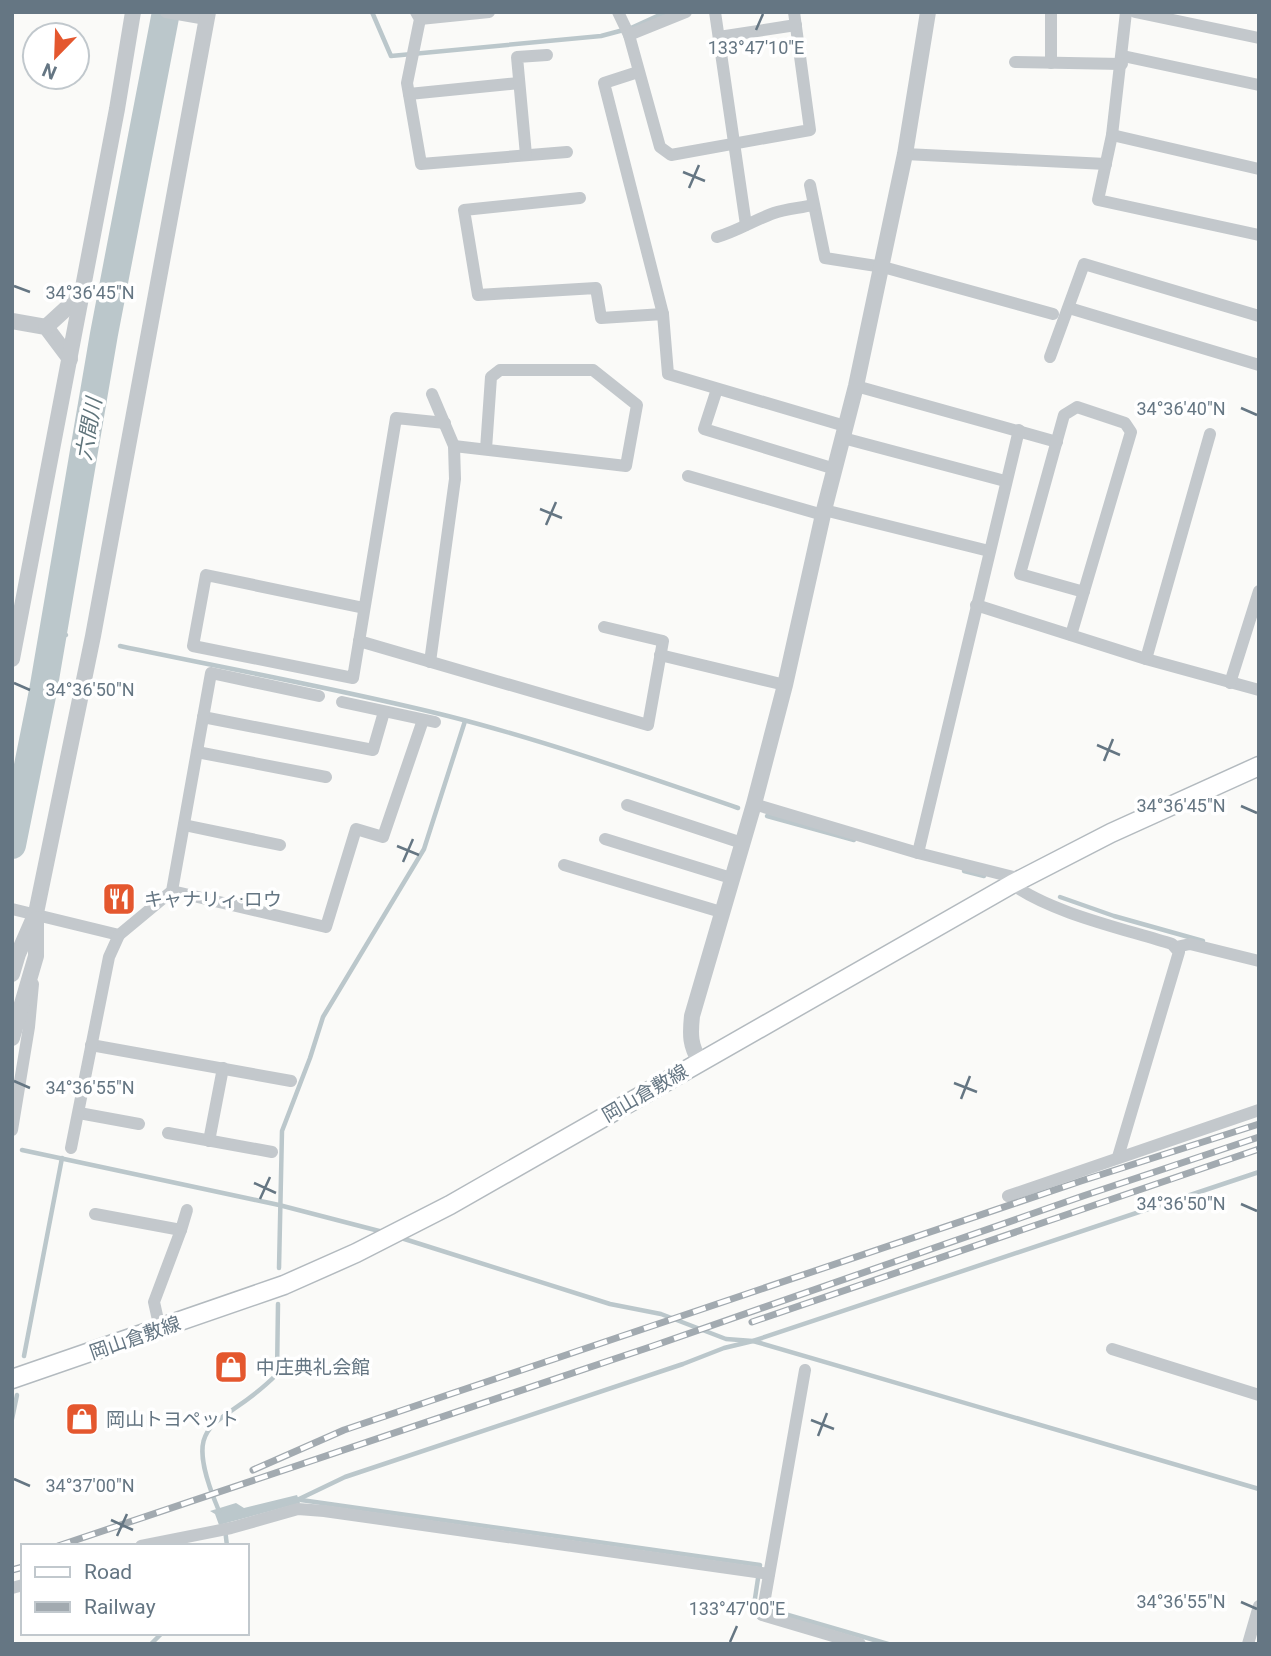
<svg xmlns="http://www.w3.org/2000/svg" width="1271" height="1656" font-family="Roboto,'Noto Sans JP',sans-serif">
<style>
.water{fill:#bbc7cb}
.lines{fill:none;stroke-linecap:round;stroke-linejoin:round}
.stream{stroke:#bbc7cb;stroke-width:4.5}
.river{stroke:#bbc7cb;stroke-width:28}
.secondary-casing{stroke:#b3babf;stroke-width:21}
.minor{stroke:#c3c8cc;stroke-width:12}
.tertiary{stroke:#c3c8cc;stroke-width:16}
.secondary{stroke:#fff;stroke-width:18}
.rail-casing{stroke:#a2aab0;stroke-width:7}
.rail{stroke:#fff;stroke-width:4.5;stroke-dasharray:13;stroke-linecap:butt}
.ticks{fill:none;stroke:#657683;stroke-width:2.5}
.labels{text-anchor:middle;dominant-baseline:central;stroke-width:7;stroke-linejoin:round;paint-order:stroke}
.poi-label{font-size:19px;fill:#657683;stroke:#fff;text-anchor:start}
.street-label{font-size:19px;fill:#657683;stroke:#fff}
.water-label{font-size:21px;font-style:italic;fill:#60757c;stroke:#fff}
.ticks-label{font-size:18px;text-anchor:middle;fill:#657683;stroke:#fff;stroke-width:7;stroke-linejoin:round;paint-order:stroke}
</style>
<rect width="100%" height="100%" fill="#fafaf8"/>
<path class="water" d="M297,1495L300,1503L219,1525L215,1514L210,1511L236,1503L244,1508Z"/>
<g class="lines">
<g class="stream">
<path d="M372,12L391,56L601,36L631,28L666,12"/>
<path d="M53,632L66,635"/>
<path d="M120,646C229,669 340,689 448,716C546,741 642,775 738,808"/>
<path d="M767,816L854,840"/>
<path d="M964,871L984,876"/>
<path d="M1060,897L1114,916L1203,941"/>
<path d="M22,1150L279,1205L383,1232"/>
<path d="M398,1237L610,1304L661,1314L726,1339L753,1341L1259,1489"/>
<path d="M279,1268L282,1131L310,1058L323,1017L424,849L465,721"/>
<path d="M24,1356L62,1158"/>
<path d="M12,1419L17,1395"/>
<path d="M301,1500L760,1565L754,1605L888,1644"/>
<path d="M295,1501L345,1477L683,1364L724,1348L753,1341L1259,1172"/>
<path d="M219,1511C177,1411 221,1432 277,1374L278,1304"/>
<path d="M225,1529L227,1546"/>
<path d="M151,1644L162,1633"/>
</g>
<path class="river" d="M12,845L43,691L104,334L166,12"/>
<defs>
<path id="secondary" d="M12,1379L284,1285L356,1253L450,1205L1012,884L1111,833L1259,766"/>
</defs>
<use href="#secondary" class="secondary-casing"/>
<g class="minor">
<path d="M166,12L206,19"/>
<path d="M416,12L420,19L407,83L421,164L567,152"/>
<path d="M618,12L629,35L660,147L671,155L810,130L794,12"/>
<path d="M715,12L746,225"/>
<path d="M1051,12V63"/>
<path d="M1126,12L1112,135L1098,200L1259,235"/>
<path d="M1135,12L1259,38"/>
<path d="M420,19L489,12"/>
<path d="M629,35L686,12"/>
<path d="M719,37L796,25"/>
<path d="M1123,56L1259,85"/>
<path d="M1015,62L1122,64"/>
<path d="M638,72L604,83L663,314"/>
<path d="M409,94L519,83"/>
<path d="M1112,135L1259,169"/>
<path d="M905,154L1106,164"/>
<path d="M526,155L517,57L547,55"/>
<path d="M810,185L825,258L883,267L1053,314"/>
<path d="M580,198L464,210L478,295L596,288L601,318L663,314L668,374L845,426"/>
<path d="M717,237C738,231 754,220 774,213C786,209 800,208 813,205"/>
<path d="M1069,308L1259,365"/>
<path d="M1050,357L1084,264L1259,316"/>
<path d="M856,386L1057,442"/>
<path d="M717,389L704,429L835,469"/>
<path d="M843,438L1005,481"/>
<path d="M454,446L626,466L637,405L593,370H500L491,377L486,449"/>
<path d="M688,476L823,515"/>
<path d="M824,510L989,551"/>
<path d="M976,605L1146,659L1259,690"/>
<path d="M364,608L206,575L193,646L353,678L396,418L445,423"/>
<path d="M1071,635L1131,432L1125,423L1077,407L1064,415L1020,574L1084,592"/>
<path d="M359,641L648,725L663,641L604,627"/>
<path d="M660,655L785,685"/>
<path d="M1146,659L1210,434"/>
<path d="M430,662L455,479L454,446L432,394"/>
<path d="M1230,683L1259,591"/>
<path d="M342,702L435,722"/>
<path d="M203,717L373,750L384,712"/>
<path d="M197,752L326,777"/>
<path d="M754,804L918,853L1021,879"/>
<path d="M627,805L742,843"/>
<path d="M184,825L280,845"/>
<path d="M605,839L731,878"/>
<path d="M918,853L1019,430"/>
<path d="M564,865L721,912"/>
<path d="M1012,884C1051,913 1125,929 1172,944L1179,952L1118,1157"/>
<path d="M172,891L326,927L356,829L383,837L423,720"/>
<path d="M12,909L119,935L172,891L211,673L319,696"/>
<path d="M1176,947L1190,944L1259,961"/>
<path d="M91,1045L291,1081"/>
<path d="M79,1113L139,1124"/>
<path d="M12,1130L29,1027L33,984"/>
<path d="M168,1133L272,1152"/>
<path d="M209,1141L223,1068"/>
<path d="M71,1148L109,957L119,935"/>
<path d="M1008,1196L1259,1110"/>
<path d="M95,1214L181,1230L154,1302L160,1329"/>
<path d="M181,1230L187,1210"/>
<path d="M1112,1349L1259,1395"/>
<path d="M805,1370L762,1615L860,1644"/>
<path d="M141,1546L231,1528L298,1509L324,1511L769,1574"/>
<path d="M12,1588L23,1585"/>
<path d="M1248,1644L1259,1606"/>
</g>
<g class="tertiary">
<path d="M12,321L46,327L70,359"/>
<path d="M46,327L82,294"/>
<path d="M12,659L117,109L133,12"/>
<path d="M12,974L18,954L36,913L93,636L208,12"/>
<path d="M12,1038L36,956V919"/>
<path d="M700,1062C690,1045 690,1035 692,1016L754,804L785,685L824,510L856,386L905,154L928,12"/>
</g>
<use href="#secondary" class="secondary"/>
<defs>
<g id="rail">
<path d="M752,1322L1259,1149"/>
<path d="M253,1470L344,1430L1081,1181L1259,1124"/>
<path d="M58,1546L653,1346L1083,1196L1259,1137"/>
<path d="M12,1570L23,1567"/>
</g>
</defs>
<use href="#rail" class="rail-casing"/>
<use href="#rail" class="rail"/>
</g>
<path class="ticks" d="M756,30L763,14M683,172L705,181M689,188L699,165M14,286L30,292M1241,408L1257,415M540,509L562,518M546,525L556,502M14,683L30,690M1097,745L1120,755M1104,761L1113,739M1241,806L1257,813M397,846L419,855M403,862L413,839M14,1081L30,1088M954,1083L977,1092M961,1099L970,1076M254,1183L276,1193M260,1199L270,1177M1241,1204L1257,1211M811,1420L834,1429M818,1436L827,1413M14,1479L30,1486M111,1520L133,1530M117,1536L127,1514M1241,1602L1257,1609M730,1642L737,1626"/>
<defs>
<symbol id="restaurant-square" viewBox="-11 -11 22 22"><rect x="-9" y="-9" width="18" height="18" rx="4" fill="#e4572e" stroke="#fff"/><path d="M-5-6h1v4h1v-4h1v4h1v-4h1v5L-1.5 .5V6h-2V.5L-5-1ZM5-6V6H3V1.5H1.5Q1.5-4 5-6Z" fill="#fff"/></symbol>
<symbol id="shop-square" viewBox="-11 -11 22 22"><rect x="-9" y="-9" width="18" height="18" rx="4" fill="#e4572e" stroke="#fff"/><path d="M-5-2.5h2.3a2.7 3.5 0 0 1 5.4 0H5L5.5 6h-11ZM-1.5-2.5h3a1.5 2.3 0 0 0-3 0Z" fill="#fff"/></symbol>
</defs>
<g fill-rule="evenodd">
<use href="#restaurant-square" x="100" y="880" width="38" height="38"/>
<use href="#shop-square" x="212" y="1348" width="38" height="38"/>
<use href="#shop-square" x="63" y="1400" width="38" height="38"/>
</g>
<g class="labels">
<g class="poi-label">
<text x="144" y="899">キャナリィ·ロウ</text>
<text x="256" y="1367">中庄典礼会館</text>
<text x="106" y="1419">岡山トヨペット</text>
</g>
<g class="street-label">
<text transform="translate(645 1093) rotate(-30)">岡山倉敷線</text>
<text transform="translate(135 1338) rotate(-19)">岡山倉敷線</text>
</g>
<g class="water-label">
<text transform="translate(89 429) rotate(-80)">六間川</text>
</g>
</g>
<g class="ticks-label">
<text x="756" y="54">133°47'10"E</text>
<text x="90" y="299">34°36'45"N</text>
<text x="1181" y="415">34°36'40"N</text>
<text x="90" y="696">34°36'50"N</text>
<text x="1181" y="812">34°36'45"N</text>
<text x="90" y="1094">34°36'55"N</text>
<text x="1181" y="1210">34°36'50"N</text>
<text x="90" y="1492">34°37'00"N</text>
<text x="1181" y="1608">34°36'55"N</text>
<text x="737" y="1615">133°47'00"E</text>
</g>
<rect width="1271" height="1656" fill="none" stroke="#657683" stroke-width="28"/>
<rect x="21" y="1544" width="228" height="91" fill="#ffffff" stroke="#c1c8cd" stroke-width="2"/>
<rect x="35" y="1567" width="35" height="10" fill="#ffffff" stroke="#c1c8cd" stroke-width="2"/>
<text x="84" y="1579" font-size="21" fill="#657683">Road</text>
<rect x="35" y="1602" width="35" height="10" fill="#a2aab0" stroke="#c1c8cd" stroke-width="2"/>
<text x="84" y="1614" font-size="21" fill="#657683">Railway</text>
<g transform="translate(56 56) rotate(203)"><circle r="33" fill="#ffffff" stroke="#c1c8cd" stroke-width="2"/>
<path d="M0-5L12 26L0 18L-12 26Z" fill="#e4572e"/>
<text y="-10" font-size="19" font-weight="bold" text-anchor="middle" fill="#657683">N</text>
</g>
</svg>
